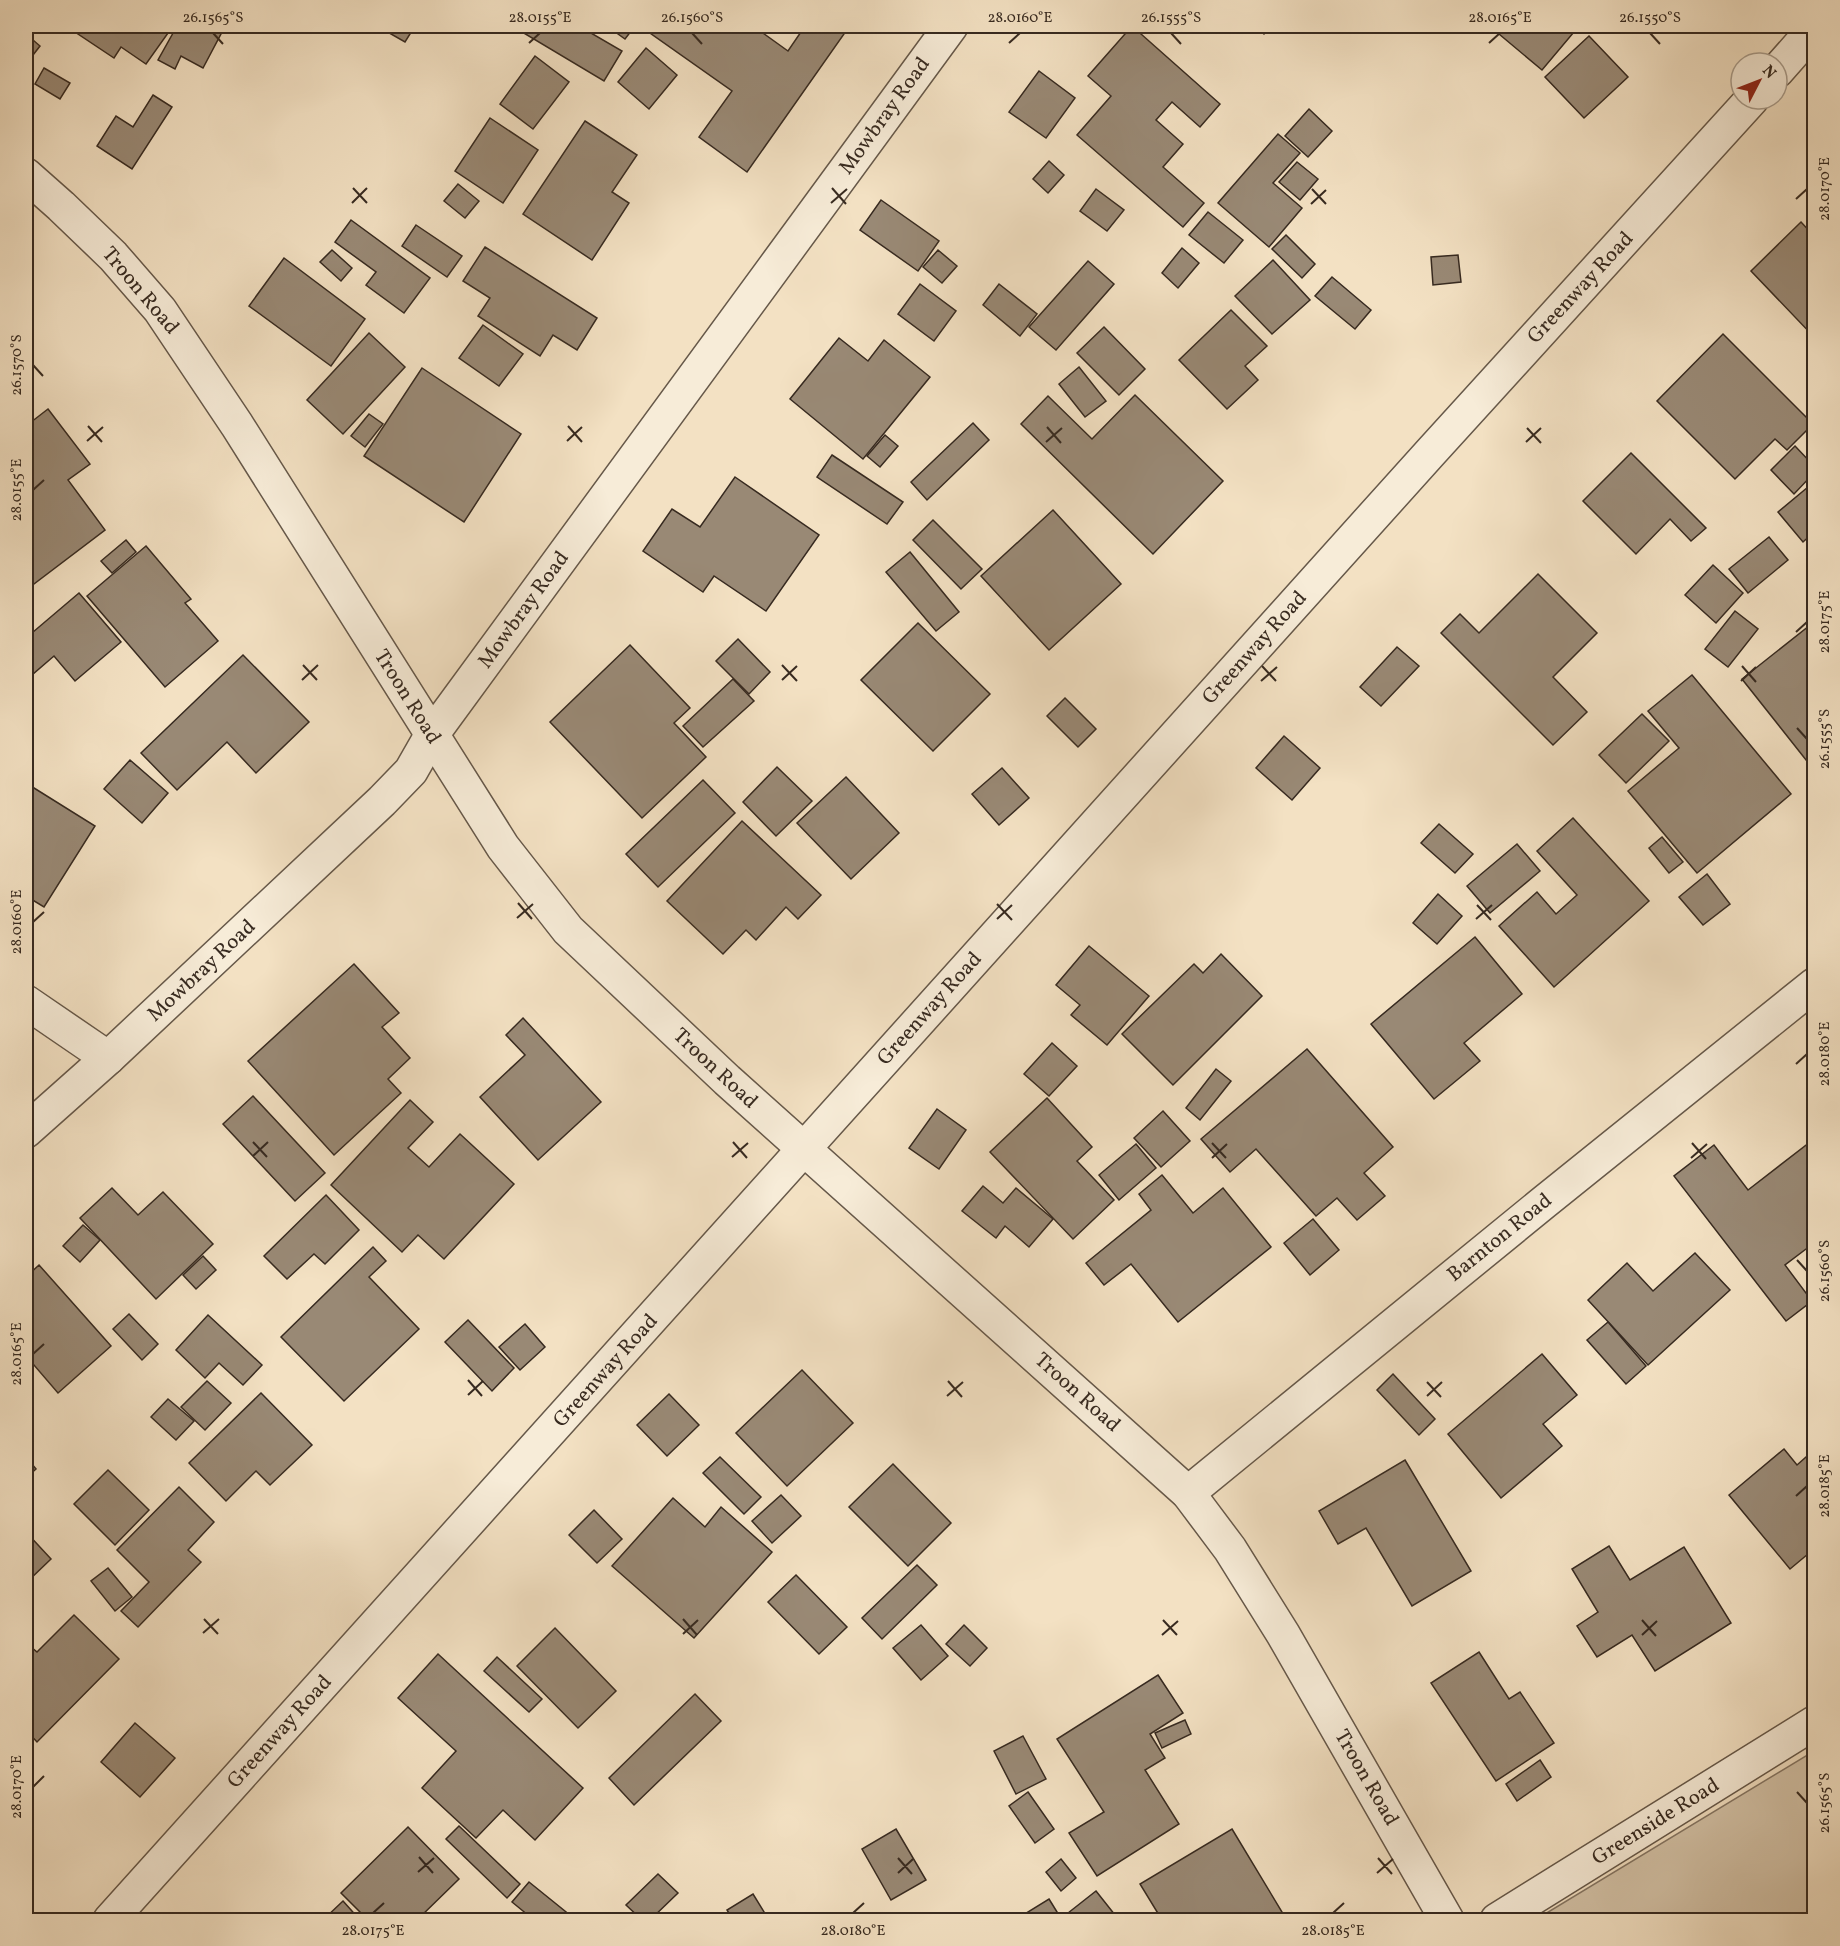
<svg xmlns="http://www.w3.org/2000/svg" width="1840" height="1946" font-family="Vollkorn,serif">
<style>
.green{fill:#d3c2a7;stroke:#857664;stroke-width:1.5}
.building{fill:#998975;stroke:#372a20;stroke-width:1.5}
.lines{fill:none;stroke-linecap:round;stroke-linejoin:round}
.minor-casing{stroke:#665849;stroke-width:36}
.minor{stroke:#f7ecd8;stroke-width:33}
.ticks{fill:none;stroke:#372a20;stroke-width:2}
.labels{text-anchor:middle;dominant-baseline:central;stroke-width:5;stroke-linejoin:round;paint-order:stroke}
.street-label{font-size:21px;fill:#372a20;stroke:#f7ecd8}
.neatline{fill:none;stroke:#372a20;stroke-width:2}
.ticks-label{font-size:15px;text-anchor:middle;fill:#372a20}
</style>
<rect width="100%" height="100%" fill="#f3e1c3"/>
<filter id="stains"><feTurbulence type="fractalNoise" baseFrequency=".00333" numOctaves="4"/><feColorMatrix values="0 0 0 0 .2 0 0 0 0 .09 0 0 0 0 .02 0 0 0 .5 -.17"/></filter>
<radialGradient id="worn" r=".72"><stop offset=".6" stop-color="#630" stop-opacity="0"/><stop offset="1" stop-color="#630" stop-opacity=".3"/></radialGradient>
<path class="green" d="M1814,1751V1920H1535Z"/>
<g class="building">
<path d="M66,26H173L146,64L121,47L114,58Z"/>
<path d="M177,26H210L222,32L203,68L181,56L175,69L158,60Z"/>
<path d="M377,26H415L405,42Z"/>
<path d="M512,26H579L622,51L604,81Z"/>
<path d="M607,26H635L625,39Z"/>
<path d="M655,26H753L788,51L805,26H833L844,34L747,172L699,137L732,91L650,33Z"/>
<path d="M1132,26L1220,104L1200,127L1172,102L1156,120L1183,144L1163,167L1204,203L1183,227L1077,135L1111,96L1088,76Z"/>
<path d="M1254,26H1271L1264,34Z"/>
<path d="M1496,26H1579L1542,70L1493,29Z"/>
<path d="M26,34L40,46L26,64Z"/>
<path d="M1589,36L1628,77L1584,118L1545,77Z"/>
<path d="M646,48L677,75L649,109L618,82Z"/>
<path d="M535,56L569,82L533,129L500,104Z"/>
<path d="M44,68L70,83L60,99L35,84Z"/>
<path d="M1039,71L1075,98L1046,138L1009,112Z"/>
<path d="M153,95L172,107L132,169L97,146L116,116L133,127Z"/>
<path d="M1309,109L1332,131L1308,157L1285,136Z"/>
<path d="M490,118L538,150L503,203L455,171Z"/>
<path d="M585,121L637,155L612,192L629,203L592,260L523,214Z"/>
<path d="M1278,134L1300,153L1273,183L1302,208L1269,247L1218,203Z"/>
<path d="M1049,161L1064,175L1048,193L1033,179Z"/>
<path d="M1297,162L1318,179L1300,200L1279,182Z"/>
<path d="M458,184L479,201L465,218L444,201Z"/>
<path d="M1096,189L1124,210L1107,231L1080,211Z"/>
<path d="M881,200L939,241L918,271L860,230Z"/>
<path d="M1208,212L1243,240L1224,263L1189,235Z"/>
<path d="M351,220L430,278L404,313L366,285L376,272L335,242Z"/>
<path d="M1801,222L1814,236V337L1751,271Z"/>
<path d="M416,225L462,256L447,277L402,246Z"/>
<path d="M1286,235L1315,264L1302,278L1272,249Z"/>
<path d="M485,247L597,318L577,350L553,335L540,356L478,316L490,298L463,281Z"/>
<path d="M1182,248L1199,263L1178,288L1162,273Z"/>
<path d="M332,250L352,268L341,281L320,262Z"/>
<path d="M938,250L957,266L942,283L923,267Z"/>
<path d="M1458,255L1461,282L1433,285L1431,257Z"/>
<path d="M284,258L365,319L331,366L249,306Z"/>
<path d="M1273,260L1310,300L1272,334L1235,296Z"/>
<path d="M1088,261L1114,284L1056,350L1029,327Z"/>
<path d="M1332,277L1371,310L1355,329L1315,296Z"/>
<path d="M920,284L956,311L934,341L898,314Z"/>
<path d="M999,284L1037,314L1020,336L983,305Z"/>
<path d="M1231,310L1267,346L1245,366L1258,380L1227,409L1179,360Z"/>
<path d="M483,325L523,354L499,386L459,358Z"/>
<path d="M1104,327L1145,369L1119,395L1077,353Z"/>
<path d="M369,333L405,367L343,434L307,400Z"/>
<path d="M1723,334L1813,424L1787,450L1775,439L1735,479L1657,401Z"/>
<path d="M839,338L868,361L884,340L930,377L863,459L790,399Z"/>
<path d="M1079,367L1106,401L1085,417L1059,384Z"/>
<path d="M422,368L521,434L464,522L364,456Z"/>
<path d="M1135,395L1223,481L1153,554L1021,424L1048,396L1092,439Z"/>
<path d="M48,409L90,464L68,480L105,530L26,590V426Z"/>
<path d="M369,414L383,424L365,447L351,436Z"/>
<path d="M973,423L989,440L927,500L911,482Z"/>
<path d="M885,435L898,446L880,467L867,456Z"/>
<path d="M1795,446L1814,466V473L1794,494L1771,470Z"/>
<path d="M1631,453L1706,528L1691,541L1670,519L1636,554L1583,501Z"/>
<path d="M832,455L903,502L887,524L817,477Z"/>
<path d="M735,477L819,535L766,611L714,576L703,592L643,551L672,509L700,527Z"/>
<path d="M1814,482V532L1803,542L1778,512Z"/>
<path d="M1053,510L1121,584L1049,650L981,576Z"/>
<path d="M933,520L982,569L961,589L913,540Z"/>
<path d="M1769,537L1788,560L1748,593L1729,569Z"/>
<path d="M126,540L136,552L112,573L101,561Z"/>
<path d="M146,546L191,599L185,603L218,641L165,687L87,596Z"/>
<path d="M910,552L959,612L936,631L886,572Z"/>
<path d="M1713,565L1743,593L1716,623L1685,595Z"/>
<path d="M1538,574L1597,633L1553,677L1587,712L1553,745L1441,633L1460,614L1479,633Z"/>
<path d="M79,593L121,642L75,681L54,656L26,680V638Z"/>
<path d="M1735,611L1758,629L1728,667L1705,649Z"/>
<path d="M1814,622V770L1742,679Z"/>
<path d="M918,623L990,694L933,751L861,680Z"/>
<path d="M738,639L770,672L749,694L716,661Z"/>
<path d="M630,645L690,708L674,723L706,757L642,818L550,722Z"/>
<path d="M1397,647L1419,666L1381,706L1360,687Z"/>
<path d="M243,655L309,722L256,773L227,742L177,790L141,753Z"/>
<path d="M1692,675L1791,794L1697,873L1628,791L1679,748L1648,711Z"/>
<path d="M733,679L754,701L703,747L683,726Z"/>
<path d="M1065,698L1096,729L1078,747L1047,716Z"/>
<path d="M1642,714L1669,741L1626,783L1599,755Z"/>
<path d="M1284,736L1320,768L1292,800L1256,768Z"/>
<path d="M130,760L168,793L142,823L104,789Z"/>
<path d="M777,767L812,801L776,836L743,802Z"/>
<path d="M1002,768L1029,798L999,825L972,794Z"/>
<path d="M846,777L899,833L851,879L797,823Z"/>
<path d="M703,780L735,813L658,887L626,854Z"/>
<path d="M26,783L95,826L44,907L26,896Z"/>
<path d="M1814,800V815L1807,806Z"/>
<path d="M1573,818L1649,901L1554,987L1499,926L1537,892L1556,914L1577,895L1537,851Z"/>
<path d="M742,821L821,895L798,919L786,907L756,940L746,930L723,954L667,901Z"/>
<path d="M1439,824L1473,854L1455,873L1421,843Z"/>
<path d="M1662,837L1683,862L1669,873L1649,848Z"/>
<path d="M1517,844L1540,871L1490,913L1467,886Z"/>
<path d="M1707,874L1730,904L1703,925L1679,897Z"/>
<path d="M1438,894L1462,916L1437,944L1413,923Z"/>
<path d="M1475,937L1522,994L1464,1043L1480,1061L1434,1099L1371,1024Z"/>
<path d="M1089,946L1149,996L1107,1045L1071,1015L1080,1005L1056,985Z"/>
<path d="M1221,954L1262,996L1173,1085L1122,1034L1194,964L1203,973Z"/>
<path d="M354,964L399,1013L382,1027L410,1058L388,1079L401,1093L334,1155L248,1061Z"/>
<path d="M523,1018L601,1102L538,1160L480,1097L525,1055L506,1035Z"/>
<path d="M1052,1043L1077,1066L1049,1096L1024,1074Z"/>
<path d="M1307,1049L1393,1147L1364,1173L1385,1196L1357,1220L1337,1198L1316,1216L1256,1149L1230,1172L1201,1139Z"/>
<path d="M1216,1069L1231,1081L1200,1120L1186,1108Z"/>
<path d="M253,1096L325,1173L295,1201L223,1124Z"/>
<path d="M1047,1098L1092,1147L1077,1161L1114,1200L1073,1239L990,1152Z"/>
<path d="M410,1100L433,1122L408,1148L429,1167L460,1134L514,1184L444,1259L418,1235L402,1252L331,1185Z"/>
<path d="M937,1109L966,1130L939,1169L909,1148Z"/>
<path d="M1163,1111L1190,1141L1161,1167L1134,1138Z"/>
<path d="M1814,1139V1243L1785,1265L1812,1301L1786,1321L1674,1176L1714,1145L1748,1190Z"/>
<path d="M1136,1144L1156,1168L1119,1200L1099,1175Z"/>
<path d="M1162,1175L1193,1213L1223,1188L1271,1247L1178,1322L1131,1264L1104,1285L1086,1263L1151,1210L1139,1194Z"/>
<path d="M983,1186L1003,1203L1016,1188L1053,1219L1029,1247L1005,1226L996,1238L962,1211Z"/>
<path d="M112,1188L138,1215L163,1192L213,1244L156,1299L80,1218Z"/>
<path d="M326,1195L359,1230L325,1264L314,1254L287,1279L264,1256Z"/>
<path d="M1313,1219L1339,1250L1310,1275L1284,1243Z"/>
<path d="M83,1225L100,1240L80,1262L63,1246Z"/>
<path d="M373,1247L386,1261L369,1277L419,1329L344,1401L281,1337Z"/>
<path d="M1695,1253L1730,1290L1648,1365L1588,1300L1627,1263L1653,1291Z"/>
<path d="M203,1256L216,1270L196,1289L183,1275Z"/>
<path d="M39,1265L111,1346L58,1393L34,1365L26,1373V1277Z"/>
<path d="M129,1314L158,1344L142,1360L113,1329Z"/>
<path d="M208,1315L262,1365L243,1385L219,1363L205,1378L176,1350Z"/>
<path d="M468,1320L514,1368L492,1391L445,1342Z"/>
<path d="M1608,1322L1646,1366L1626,1384L1587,1340Z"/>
<path d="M525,1324L545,1347L520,1370L499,1347Z"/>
<path d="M1542,1354L1577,1395L1543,1424L1562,1446L1501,1498L1448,1434Z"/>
<path d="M802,1370L853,1423L787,1486L736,1433Z"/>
<path d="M1393,1374L1435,1419L1419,1435L1377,1390Z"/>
<path d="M207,1381L231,1403L205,1430L181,1407Z"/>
<path d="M261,1393L312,1445L270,1485L256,1471L226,1501L189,1463Z"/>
<path d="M669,1394L699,1425L667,1456L637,1425Z"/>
<path d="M168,1399L194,1421L176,1440L151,1417Z"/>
<path d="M1784,1449L1797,1465L1814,1450V1549L1790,1569L1729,1495Z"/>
<path d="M26,1457L36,1469L26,1478Z"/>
<path d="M720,1457L761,1497L744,1514L703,1473Z"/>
<path d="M1405,1460L1471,1571L1412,1606L1366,1528L1338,1544L1319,1511Z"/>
<path d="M893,1464L951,1523L908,1566L849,1507Z"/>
<path d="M108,1470L149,1510L115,1545L74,1504Z"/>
<path d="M179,1487L214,1522L188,1550L201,1562L138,1627L121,1611L149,1582L117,1550Z"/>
<path d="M781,1495L801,1516L772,1543L752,1521Z"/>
<path d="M673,1498L705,1527L721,1507L772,1552L694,1638L612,1566Z"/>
<path d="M594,1510L622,1539L597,1563L569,1535Z"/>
<path d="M26,1532L51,1559L29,1580L26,1576Z"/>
<path d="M1609,1546L1630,1580L1684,1547L1731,1623L1655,1671L1632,1635L1597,1657L1577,1626L1598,1612L1572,1569Z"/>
<path d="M917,1565L937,1585L882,1639L862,1618Z"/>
<path d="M108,1568L132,1597L115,1611L91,1581Z"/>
<path d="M796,1575L847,1627L819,1654L768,1602Z"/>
<path d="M74,1615L119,1659L37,1742L26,1730V1651L30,1646L37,1652Z"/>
<path d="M921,1625L948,1656L921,1680L893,1648Z"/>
<path d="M964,1625L987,1648L970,1666L946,1644Z"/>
<path d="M555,1628L616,1691L578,1728L517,1666Z"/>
<path d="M1479,1652L1509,1699L1520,1692L1554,1743L1496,1781L1431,1683Z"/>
<path d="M438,1654L583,1788L535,1840L503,1810L476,1838L422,1788L456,1751L398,1698Z"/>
<path d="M497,1657L542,1699L529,1712L484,1671Z"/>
<path d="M1158,1675L1183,1713L1150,1734L1165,1758L1145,1770L1179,1824L1097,1876L1069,1833L1104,1812L1057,1739Z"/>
<path d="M695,1694L721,1721L634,1805L609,1778Z"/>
<path d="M1185,1720L1191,1734L1162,1748L1155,1733Z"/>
<path d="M135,1723L175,1758L140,1797L101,1762Z"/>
<path d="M1023,1736L1046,1779L1016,1794L994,1751Z"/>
<path d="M1540,1760L1551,1777L1517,1801L1506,1784Z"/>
<path d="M1028,1792L1054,1829L1035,1843L1009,1806Z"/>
<path d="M459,1826L520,1884L507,1898L446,1839Z"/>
<path d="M408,1827L459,1879L417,1920H368L341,1893Z"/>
<path d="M896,1829L926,1880L891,1900L862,1849Z"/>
<path d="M1232,1829L1285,1917L1280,1920H1162L1140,1884Z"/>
<path d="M1061,1859L1076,1878L1061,1891L1046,1872Z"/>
<path d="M658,1874L678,1893L650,1920H642L626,1905Z"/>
<path d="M529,1882L576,1920H534L512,1902Z"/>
<path d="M1096,1891L1119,1920H1074L1068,1913Z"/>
<path d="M753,1894L769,1920H733L727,1910Z"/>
<path d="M1049,1899L1062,1920H1015Z"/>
<path d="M343,1901L360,1920H326L324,1919Z"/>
</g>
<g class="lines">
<defs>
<g id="minor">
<path d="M1777,71L1814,29"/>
<path d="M26,175L61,206L113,256L160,310L237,425L503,847L568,930L727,1080L1188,1493L1230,1549L1283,1634L1447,1920"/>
<path d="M26,1002L108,1058"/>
<path d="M26,1131L108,1058L382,801L411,771L431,736L951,26"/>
<path d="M1188,1493L1543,1203L1814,985"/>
<path d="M110,1920L1430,453L1752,99"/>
<path d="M1497,1920L1814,1723"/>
</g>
</defs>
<use href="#minor" class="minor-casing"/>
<use href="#minor" class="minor"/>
</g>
<path class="ticks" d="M213,33L223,44M692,33L702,44M1171,33L1181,44M1650,33L1660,44M529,43L540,33M1009,43L1020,33M1489,43L1500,33M353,188L367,203M832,188L846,204M1312,189L1326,204M1796,199L1807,189M352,203L367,188M831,203L847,189M1311,204L1326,190M33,365L43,376M88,426L102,442M568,426L582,442M1047,427L1061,443M1527,428L1541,443M87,441L103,427M567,441L582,427M1046,442L1062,428M1526,442L1541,428M33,490L44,480M1796,632L1807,622M303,665L317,680M782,665L797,681M1262,666L1276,681M1742,666L1756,682M302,680L318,665M782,680L797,666M1261,681L1277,667M1741,681L1756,667M1797,728L1807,739M518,903L532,919M997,904L1012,920M1477,905L1491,920M517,918L533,904M997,919L1012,905M1476,919L1492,905M33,922L44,912M1796,1064L1807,1054M253,1142L267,1157M733,1142L747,1158M1212,1143L1226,1158M1692,1143L1706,1159M253,1156L268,1142M732,1157L748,1143M1212,1158L1227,1144M1691,1158L1707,1144M1797,1260L1807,1271M33,1354L44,1344M468,1380L482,1396M948,1381L962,1397M1427,1382L1441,1397M468,1395L483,1381M947,1396L963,1382M1427,1396L1442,1382M1796,1496L1807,1486M204,1619L218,1634M683,1619L697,1635M1163,1620L1177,1635M1642,1620L1656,1636M203,1633L219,1619M683,1634L698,1620M1162,1635L1178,1621M1642,1635L1657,1621M33,1787L44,1776M1797,1792L1807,1803M419,1857L433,1873M898,1858L912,1874M1378,1858L1392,1874M418,1872L434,1858M898,1873L913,1859M1377,1873L1393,1859M373,1913L384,1903M853,1913L864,1903M1333,1913L1344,1903"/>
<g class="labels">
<g class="street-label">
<text transform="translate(885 116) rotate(-54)">Mowbray Road</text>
<text transform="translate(1581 288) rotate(-47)">Greenway Road</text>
<text transform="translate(140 291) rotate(50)">Troon Road</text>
<text transform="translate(524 610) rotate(-54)">Mowbray Road</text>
<text transform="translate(1255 648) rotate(-48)">Greenway Road</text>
<text transform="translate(407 697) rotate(58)">Troon Road</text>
<text transform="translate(202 971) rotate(-43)">Mowbray Road</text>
<text transform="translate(930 1009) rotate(-48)">Greenway Road</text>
<text transform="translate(715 1069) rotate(43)">Troon Road</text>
<text transform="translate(1500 1238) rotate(-39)">Barnton Road</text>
<text transform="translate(606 1371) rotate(-48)">Greenway Road</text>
<text transform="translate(1077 1393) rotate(42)">Troon Road</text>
<text transform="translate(280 1732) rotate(-48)">Greenway Road</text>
<text transform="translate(1366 1778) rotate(60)">Troon Road</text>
<text transform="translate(1656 1822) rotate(-32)">Greenside Road</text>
</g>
</g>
<rect width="1840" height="1946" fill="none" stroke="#f3e1c3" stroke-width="66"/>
<g transform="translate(1759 81) rotate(48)"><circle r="28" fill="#f7ecd8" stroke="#aa9e8e" stroke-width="1.5"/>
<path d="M0-4.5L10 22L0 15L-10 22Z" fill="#8f2418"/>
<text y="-9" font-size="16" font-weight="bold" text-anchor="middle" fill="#372a20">N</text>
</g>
<rect x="33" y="33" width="1774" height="1880" class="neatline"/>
<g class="ticks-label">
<text x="213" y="22">26.1565°S</text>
<text x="540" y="22">28.0155°E</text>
<text x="692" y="22">26.1560°S</text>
<text x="1020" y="22">28.0160°E</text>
<text x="1171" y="22">26.1555°S</text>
<text x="1500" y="22">28.0165°E</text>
<text x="1650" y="22">26.1550°S</text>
<text transform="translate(1824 189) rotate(-90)" y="5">28.0170°E</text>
<text transform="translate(16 365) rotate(-90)" y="5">26.1570°S</text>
<text transform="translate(16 490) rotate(-90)" y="5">28.0155°E</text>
<text transform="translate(1824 622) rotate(-90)" y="5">28.0175°E</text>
<text transform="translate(1824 739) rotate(-90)" y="5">26.1555°S</text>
<text transform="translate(16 922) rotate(-90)" y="5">28.0160°E</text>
<text transform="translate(1824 1054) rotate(-90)" y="5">28.0180°E</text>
<text transform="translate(1824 1271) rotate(-90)" y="5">26.1560°S</text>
<text transform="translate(16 1354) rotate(-90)" y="5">28.0165°E</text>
<text transform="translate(1824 1486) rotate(-90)" y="5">28.0185°E</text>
<text transform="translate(16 1787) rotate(-90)" y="5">28.0170°E</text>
<text transform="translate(1824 1803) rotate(-90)" y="5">26.1565°S</text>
<text x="373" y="1935">28.0175°E</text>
<text x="853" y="1935">28.0180°E</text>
<text x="1333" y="1935">28.0185°E</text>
</g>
<rect width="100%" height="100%" filter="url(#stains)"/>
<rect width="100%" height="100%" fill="url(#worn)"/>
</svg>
